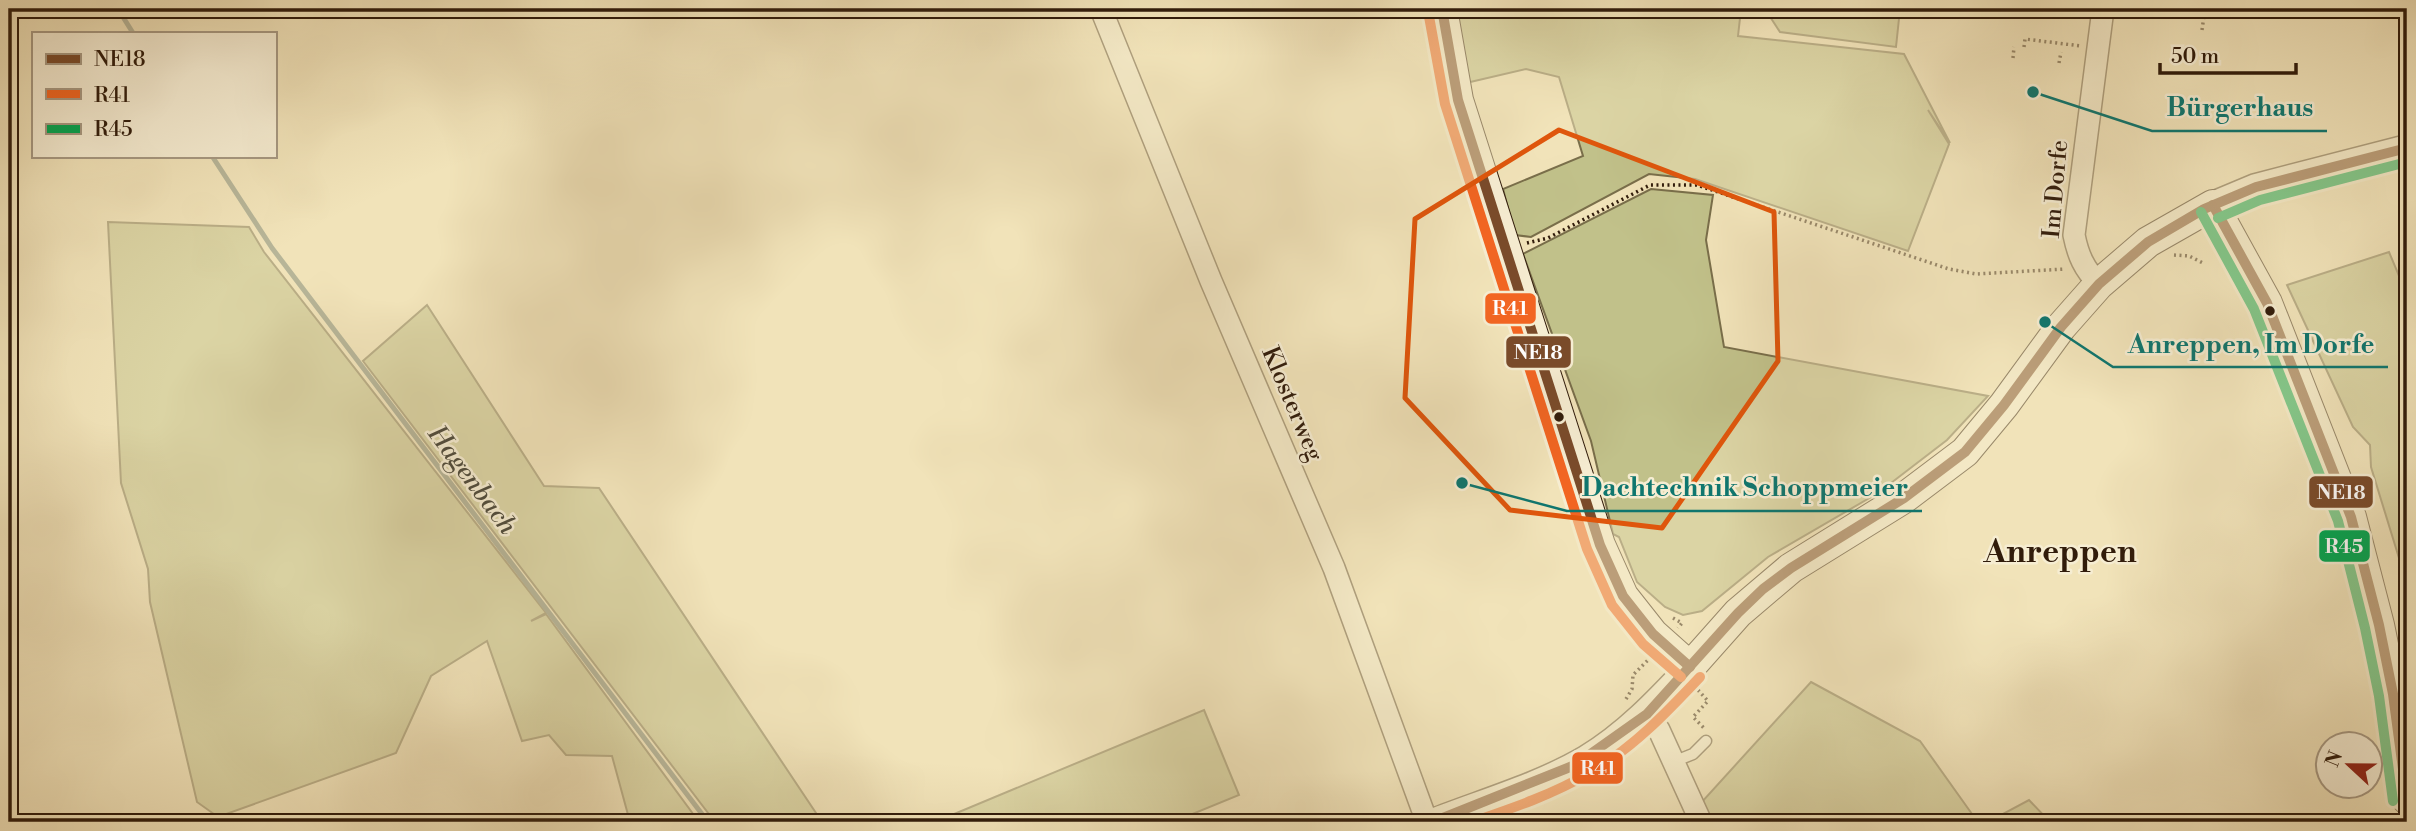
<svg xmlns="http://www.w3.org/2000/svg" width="2416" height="831" font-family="'Libre Bodoni',serif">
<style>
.green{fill:#c1c18a;stroke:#796e4a;stroke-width:2}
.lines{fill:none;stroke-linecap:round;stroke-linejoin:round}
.stream{stroke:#717d70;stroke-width:5}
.service-casing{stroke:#614e36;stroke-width:13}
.minor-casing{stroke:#614e36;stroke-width:24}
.tertiary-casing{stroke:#614e36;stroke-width:29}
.secondary-casing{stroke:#311c0b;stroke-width:32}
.path{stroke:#311c0b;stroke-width:3.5;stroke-dasharray:2 3.5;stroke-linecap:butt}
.service{stroke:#f6edd2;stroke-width:10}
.minor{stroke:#f6edd2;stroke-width:21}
.tertiary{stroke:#f6edd2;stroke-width:26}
.secondary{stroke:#f6edd2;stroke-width:30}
.bus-1-casing{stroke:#f6edd2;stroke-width:16}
.bus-2-casing{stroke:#f6edd2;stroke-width:16}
.bus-3-casing{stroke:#f6edd2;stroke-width:16}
.bus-1{stroke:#7a4b2a;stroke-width:10}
.bus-2{stroke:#f26522;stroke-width:10}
.bus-3{stroke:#00a651;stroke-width:10}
.marked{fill:none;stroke:#df560c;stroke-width:5;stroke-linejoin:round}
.bus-dot{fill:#311c0b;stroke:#f6edd2;stroke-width:2.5}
.labels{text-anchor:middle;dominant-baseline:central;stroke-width:5;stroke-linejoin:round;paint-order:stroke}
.street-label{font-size:24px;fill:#311c0b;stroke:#f6edd2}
.water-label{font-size:26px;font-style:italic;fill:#514d3d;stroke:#f6edd2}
.district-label{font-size:32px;font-weight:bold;fill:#311c0b;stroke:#f6edd2}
.leader{fill:none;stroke:#0f766e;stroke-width:2.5}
.callout-dot{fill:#0f766e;stroke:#f6edd2;stroke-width:2.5}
.callout-label{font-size:26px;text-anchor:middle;font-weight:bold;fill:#0f766e;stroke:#f6edd2;stroke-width:5;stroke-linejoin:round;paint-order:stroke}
.line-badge{stroke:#f6edd2;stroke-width:2.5}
.badge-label{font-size:19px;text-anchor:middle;font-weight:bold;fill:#fff}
</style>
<rect width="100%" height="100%" fill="#f1e3b9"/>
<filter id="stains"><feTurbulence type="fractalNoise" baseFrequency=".00286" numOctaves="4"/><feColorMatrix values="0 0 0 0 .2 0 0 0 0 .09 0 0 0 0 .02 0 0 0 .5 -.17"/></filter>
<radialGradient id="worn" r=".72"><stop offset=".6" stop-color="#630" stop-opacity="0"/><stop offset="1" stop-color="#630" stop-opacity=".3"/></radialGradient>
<g class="green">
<path d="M1456,9H1741L1738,36L1904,54L1950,143L1928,110L1949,144L1908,251L1695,179L1649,174L1531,237L1515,235L1503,189L1583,156L1559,77L1526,69L1466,83Z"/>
<path d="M1765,9H1900L1896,47L1780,32Z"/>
<path d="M1651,189L1713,195L1706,240L1724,347L1988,396L1947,440L1878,493L1768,557L1702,611L1683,615L1665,607L1637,582L1619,537L1613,534L1591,441L1523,254Z"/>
<path d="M108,222L249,227L264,252L546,613L531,621L546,614L699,822H630L612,756L566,755L549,735L522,741L487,641L431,676L396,753L218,817L197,802L150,602L148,569L121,483Z"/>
<path d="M2389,252L2402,283H2407V584L2371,467L2370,445L2353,427L2287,285Z"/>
<path d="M427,305L544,486L599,488L822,822H715L363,361Z"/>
<path d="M1811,682L1920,741L1972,814L1990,821L2029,800L2050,822H1712L1700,804Z"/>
<path d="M1204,710L1239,795L1173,822H935Z"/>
</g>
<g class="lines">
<g class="stream">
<path d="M118,9L133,33"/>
<path d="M212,156L272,248L708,822"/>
</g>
<defs>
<path id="service" d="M1673,762L1693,754L1706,741"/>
<g id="minor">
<path d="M1101,9L1211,281L1334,568L1427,822"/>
<path d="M2099,284C2084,269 2078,255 2074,235L2103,9"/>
<path d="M1647,714L1659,730L1701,822"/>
</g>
<g id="tertiary">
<path d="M2213,205L2256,187L2407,148"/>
<path d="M1433,822C1484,802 1540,786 1586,759C1627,734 1658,701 1690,667"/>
</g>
<path id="secondary" d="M1442,9L1458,100L1600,545L1623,596L1653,634L1690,667L1738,613L1791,568L1904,498L1965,452L2004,405L2061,327L2099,284L2148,242L2213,205L2267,303L2351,517L2379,625L2393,694L2407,799"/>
</defs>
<use href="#service" class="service-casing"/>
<use href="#minor" class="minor-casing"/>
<use href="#tertiary" class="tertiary-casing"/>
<use href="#secondary" class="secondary-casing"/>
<g class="path">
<path d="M2202,30L2205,9"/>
<path d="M2024,47L2025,39L2081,46"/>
<path d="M2013,58L2014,47"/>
<path d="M2059,63L2061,52"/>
<path d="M1527,243L1548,238L1650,185H1697L1949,269L1976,274L2065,269"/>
<path d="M2174,255L2189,256L2205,264"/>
<path d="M1673,618L1682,623L1678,628"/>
<path d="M1698,690L1708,701L1693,717L1704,728"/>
<path d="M1626,699L1632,689L1633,675L1649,659"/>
</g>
<use href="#service" class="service"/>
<use href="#minor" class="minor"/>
<use href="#tertiary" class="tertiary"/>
<use href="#secondary" class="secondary"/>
<defs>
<g id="bus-1">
<path d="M1442,9L1458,100L1600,545L1623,596L1653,634L1690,667"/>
<path d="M2213,205L2267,303L2351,517L2379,625L2393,694L2407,799"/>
<path d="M1433,822L1575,765L1647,714L1738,613L1763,589L1791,568L1904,498L1965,452L2004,405L2061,327L2099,284L2148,242L2204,209L2256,187L2407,148"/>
</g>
<g id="bus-2">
<path d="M1428,11L1445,104L1587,549L1612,605L1643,644L1681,677"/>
<path d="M1472,822C1513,808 1554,794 1591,772C1633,748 1667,712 1700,677"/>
</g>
<g id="bus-3">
<path d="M2201,212L2254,309L2338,521L2365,628L2379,696L2393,801"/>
<path d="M2218,218L2260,200L2407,162"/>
</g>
</defs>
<use href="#bus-1" class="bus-1-casing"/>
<use href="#bus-2" class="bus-2-casing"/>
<use href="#bus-3" class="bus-3-casing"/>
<use href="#bus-1" class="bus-1"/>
<use href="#bus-2" class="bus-2"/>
<use href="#bus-3" class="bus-3"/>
</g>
<path d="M0 0H2416V831H0ZM1559,130L1774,212L1778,361L1662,528L1510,510L1405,398L1415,219Z" fill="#f1e3b9" fill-opacity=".55" fill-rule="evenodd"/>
<path class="marked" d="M1559,130L1774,212L1778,361L1662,528L1510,510L1405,398L1415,219Z"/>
<g class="bus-dot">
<circle cx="2270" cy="311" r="6"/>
<circle cx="1559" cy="417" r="6"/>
</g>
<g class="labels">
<g class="street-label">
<text transform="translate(2056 189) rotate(-85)">Im Dorfe</text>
<text transform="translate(1292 404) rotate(67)">Klosterweg</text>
</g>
<g class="water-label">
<text transform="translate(472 480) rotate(53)">Hagenbach</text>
</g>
<g class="district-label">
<text x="2060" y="552">Anreppen</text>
</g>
</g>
<path class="leader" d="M2033 92L2152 131H2327M2045 322L2113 367H2388M1462 483L1567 511H1922"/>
<g class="callout-dot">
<circle cx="2033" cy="92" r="7"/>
<circle cx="2045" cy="322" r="7"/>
<circle cx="1462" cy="483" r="7"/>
</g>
<g class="callout-label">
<text x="2240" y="116">Bürgerhaus</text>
<text x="2251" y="353">Anreppen, Im Dorfe</text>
<text x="1745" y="496">Dachtechnik Schoppmeier</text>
</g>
<g class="line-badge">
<rect x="1484" y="292" width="53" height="33" rx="7" fill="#f26522"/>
<rect x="1505" y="335" width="67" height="34" rx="7" fill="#7a4b2a"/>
<rect x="2308" y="475" width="66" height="34" rx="7" fill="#7a4b2a"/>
<rect x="2318" y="529" width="53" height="34" rx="7" fill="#00a651"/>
<rect x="1571" y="751" width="53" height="34" rx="7" fill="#f26522"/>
</g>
<g class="badge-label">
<text x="1510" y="315">R41</text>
<text x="1538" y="359">NE18</text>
<text x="2341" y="499">NE18</text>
<text x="2344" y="553">R45</text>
<text x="1598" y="775">R41</text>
</g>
<rect width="2416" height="831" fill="none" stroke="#f1e3b9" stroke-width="35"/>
<rect x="10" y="10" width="2395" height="810" fill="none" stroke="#311c0b" stroke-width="3.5"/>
<rect x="18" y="18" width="2381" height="796" fill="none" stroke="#311c0b" stroke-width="2"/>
<rect x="32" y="32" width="245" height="126" fill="#f6edd2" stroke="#a79982" stroke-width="2"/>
<rect x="46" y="54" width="35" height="10" fill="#7a4b2a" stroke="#a79982" stroke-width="2"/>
<text x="94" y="66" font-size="21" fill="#311c0b">NE18</text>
<rect x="46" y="89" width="35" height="10" fill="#f26522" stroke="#a79982" stroke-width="2"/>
<text x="94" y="102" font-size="21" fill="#311c0b">R41</text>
<rect x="46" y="124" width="35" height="10" fill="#00a651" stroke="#a79982" stroke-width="2"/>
<text x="94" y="136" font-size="21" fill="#311c0b">R45</text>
<g transform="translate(2349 765) rotate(292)"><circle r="33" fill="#f6edd2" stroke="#a79982" stroke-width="2"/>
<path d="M0-5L12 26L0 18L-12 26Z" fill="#8f2418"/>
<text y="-10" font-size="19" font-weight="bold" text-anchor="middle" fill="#311c0b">N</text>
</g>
<path d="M2160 63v10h136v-10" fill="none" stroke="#311c0b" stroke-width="3.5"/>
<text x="2171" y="63" font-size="21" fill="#311c0b" stroke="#f6edd2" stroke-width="5" paint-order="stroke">50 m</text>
<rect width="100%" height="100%" filter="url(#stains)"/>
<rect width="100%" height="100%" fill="url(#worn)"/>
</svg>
